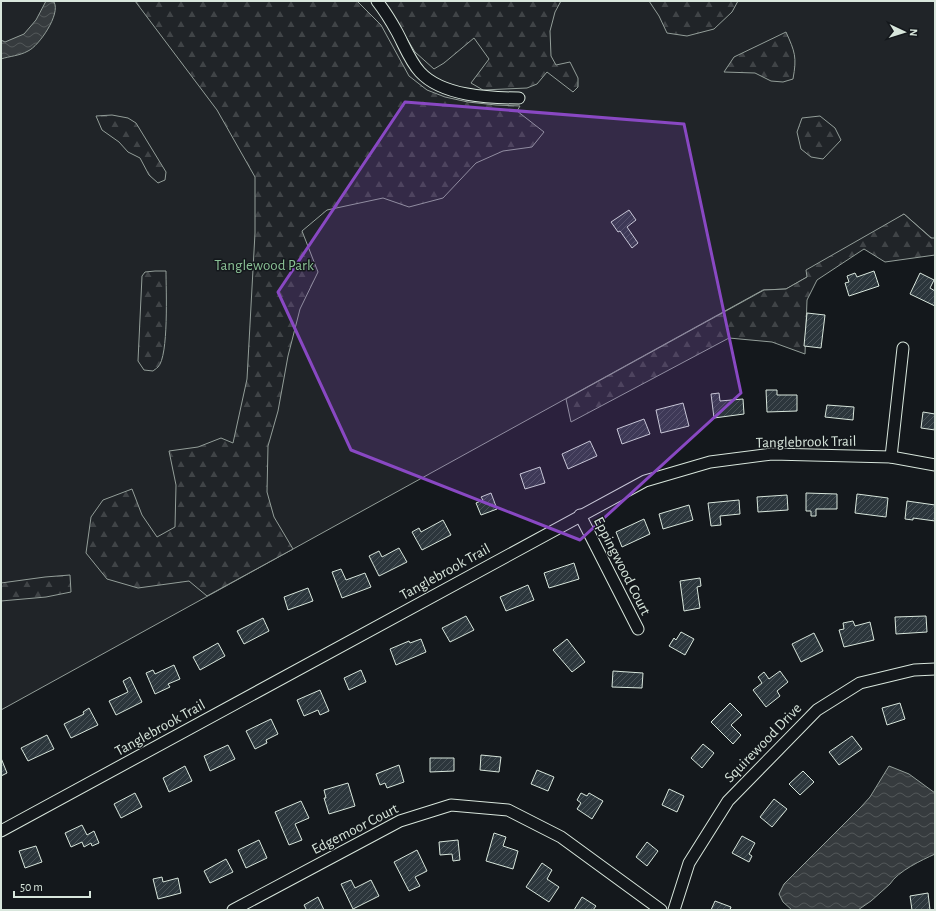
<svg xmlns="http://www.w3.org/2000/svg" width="936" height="911" font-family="'Alegreya Sans',sans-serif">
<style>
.green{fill:#202428;stroke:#939e99}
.forest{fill:url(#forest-firs);stroke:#939e99}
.water{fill:url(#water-waves);stroke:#939e99}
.building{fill:url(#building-hatch);stroke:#d8e6dc}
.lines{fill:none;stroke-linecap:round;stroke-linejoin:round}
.minor-casing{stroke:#d8e6dc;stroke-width:13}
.minor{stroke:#14181c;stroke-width:11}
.marked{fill:#8948c3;fill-opacity:0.2;stroke:#8948c3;stroke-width:3;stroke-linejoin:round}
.labels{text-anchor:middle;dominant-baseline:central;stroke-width:3;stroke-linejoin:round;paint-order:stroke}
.park-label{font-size:15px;fill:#8ac095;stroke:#14181c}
.street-label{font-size:15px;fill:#d8e6dc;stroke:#14181c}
</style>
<defs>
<pattern id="forest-firs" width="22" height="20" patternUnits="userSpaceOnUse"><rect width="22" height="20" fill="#202428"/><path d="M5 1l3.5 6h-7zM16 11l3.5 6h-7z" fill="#404447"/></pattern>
<pattern id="water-waves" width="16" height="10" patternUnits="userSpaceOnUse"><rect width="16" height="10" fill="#363b3e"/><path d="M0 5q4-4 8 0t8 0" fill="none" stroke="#525759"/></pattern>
<pattern id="building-hatch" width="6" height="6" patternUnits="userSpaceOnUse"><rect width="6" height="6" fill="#2c363c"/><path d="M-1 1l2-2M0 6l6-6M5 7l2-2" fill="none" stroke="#4a5358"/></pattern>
</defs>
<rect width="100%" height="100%" fill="#14181c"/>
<path class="green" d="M1,1H935V241L904,214L807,277L786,289L763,290L1,710Z"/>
<g class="forest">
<path d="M135,1H357L381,25L409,76L427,90L445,97L468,102L496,105L520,106L517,111L544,132L532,147L503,151L476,163L443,198L409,207L383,198L327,210L302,231L318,272L300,309L288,356L278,411L268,446L267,492L274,517L293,549L207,596L189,581L138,588L107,579L86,553L91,517L103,500L132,489L142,515L157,537L175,527L176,485L169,451L198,447L221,438L233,443L247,379L255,233V177L217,110Z"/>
<path d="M384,1H561L555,12L550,31L551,56L556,65L570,62L578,78V87L573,92L547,72L537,84L527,88L483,90L471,83L489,59L474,38L444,63L434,69L415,52Z"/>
<path d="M649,1H738L732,12L714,29L687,36L667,33L659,16Z"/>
<path d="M786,32C795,52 797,57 793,79L783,82L771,81L755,73L724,72L734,57Z"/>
<path d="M112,115L128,118L136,123L166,172L165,180L158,183L149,175L140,158L128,152L119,142L102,130L96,116Z"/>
<path d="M820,116L835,128L841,140L823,159L811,157L801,149L797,132L802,118Z"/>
<path d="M904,214L931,238H935V255L885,262L864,249L817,280L807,300L805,354L772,342L729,338L571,422L566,399L764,290L786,289L807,277L806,270Z"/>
<path d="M155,271H166C166,289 169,356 158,367C156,369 154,370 153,371L144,370L138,361L142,276L145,272Z"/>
<path d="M70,575L71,592L46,597L1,601V583L45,577Z"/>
</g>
<g class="water">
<path d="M46,1L54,2C61,14 39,46 28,51C19,56 10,56 1,59V40L5,42L24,34L36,20Z"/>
<path d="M889,766L909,774L935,793V854C922,860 898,871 890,884L871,901L858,910H792L783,902L779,894L784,884L861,807L870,797Z"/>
</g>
<g class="building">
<path d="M629,210L636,220L627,227L638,243L632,248L620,231L618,232L611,222Z"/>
<path d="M874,271L879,286L849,296L845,283L849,282L847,276L855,273L857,277Z"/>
<path d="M920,273L934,280L930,288L935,291V306L910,294Z"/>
<path d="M807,313L825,315L821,348L804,346Z"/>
<path d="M766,390H777V395H797V411L767,412Z"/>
<path d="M719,393L720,401L743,399L744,414L714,418L711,394Z"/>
<path d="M683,403L689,426L661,433L656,410Z"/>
<path d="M827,405L854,407L853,420L825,417Z"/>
<path d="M923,412L935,414V430L921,428Z"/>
<path d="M644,419L650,434L622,444L617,429Z"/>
<path d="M590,441L597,456L568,469L562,454Z"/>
<path d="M540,467L545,483L525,489L520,474Z"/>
<path d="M491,493L497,509L481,515L476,503L483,500L481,497Z"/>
<path d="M806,493L837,494V509H816V516H811V511H806Z"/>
<path d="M857,494L888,498L886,517L855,513Z"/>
<path d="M787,495L788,510L758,512L757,497Z"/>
<path d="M739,500L740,514L720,516L721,525L711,526L708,503Z"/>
<path d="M907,501L935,505V521L913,518V520L905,519Z"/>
<path d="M689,505L693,520L663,529L659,514Z"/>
<path d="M644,519L650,534L622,547L616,532Z"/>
<path d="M443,520L451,535L422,550L412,532L419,528L421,532Z"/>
<path d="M399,548L407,562L379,576L369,556L379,551L382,557Z"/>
<path d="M574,563L579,579L549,588L544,573Z"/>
<path d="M341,569L346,580L365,573L371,587L342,598L332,572Z"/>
<path d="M700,578L701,586L697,587L700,608L684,611L680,581Z"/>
<path d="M528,585L534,600L506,611L500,597Z"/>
<path d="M308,588L313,601L288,610L284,597Z"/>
<path d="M466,616L474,630L450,642L442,628Z"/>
<path d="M926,616L927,632L896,634L895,617Z"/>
<path d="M263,618L269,631L244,644L237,631Z"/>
<path d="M853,621L855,626L870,622L874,640L844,647L839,630L844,629L843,623Z"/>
<path d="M681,632L694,639L685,655L669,646L674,638L676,640Z"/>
<path d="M814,633L823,651L801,662L792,644Z"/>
<path d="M421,639L426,652L396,665L390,649L409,641L410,643Z"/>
<path d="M567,639L585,662L572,672L553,650Z"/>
<path d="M218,643L225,656L200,670L193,657Z"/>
<path d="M174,665L180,679L168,684L170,687L155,694L146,673L153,670L155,674Z"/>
<path d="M361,670L366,682L349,690L344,678Z"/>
<path d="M613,671L643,673L642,688L612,687Z"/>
<path d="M780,671L788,682L777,691L780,696L766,707L753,690L762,683L758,677L764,672L769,679Z"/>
<path d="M130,677L142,702L116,715L109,701L128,692L123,681Z"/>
<path d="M320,690L329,711L320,715L318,710L304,716L297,700Z"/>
<path d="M730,703L742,715L731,725L741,735L733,744L711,722Z"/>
<path d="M900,703L905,719L887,725L882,708Z"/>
<path d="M89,708L98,725L71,738L64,724L84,714L83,712Z"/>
<path d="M271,719L278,734L266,740L267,743L255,749L246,731Z"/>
<path d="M47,735L54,749L28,761L21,748Z"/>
<path d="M852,736L862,749L839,765L829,752Z"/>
<path d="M703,744L714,753L702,768L691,758Z"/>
<path d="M228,745L235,759L210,771L204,756Z"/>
<path d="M481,755L501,757L499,772L480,770Z"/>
<path d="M1,758L7,773L1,776Z"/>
<path d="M430,758H454V771L430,772Z"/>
<path d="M399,765L404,782L387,788L385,783L380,785L376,774Z"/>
<path d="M185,766L192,781L169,792L163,778Z"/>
<path d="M537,770L554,777L548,791L531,784Z"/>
<path d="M803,771L814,782L800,795L789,784Z"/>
<path d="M348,783L355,806L329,814L324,798H326L324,790Z"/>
<path d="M669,789L684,796L677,812L662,805Z"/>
<path d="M135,793L142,807L121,818L114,804Z"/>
<path d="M581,793L587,796L589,793L603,801L592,819L577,809L581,803L577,800Z"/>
<path d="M774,799L787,809L772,827L760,817Z"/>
<path d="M301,801L309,818L295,824L302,840L289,845L275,812Z"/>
<path d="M82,825L87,835L94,831L99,843L92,846L91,843L84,847L82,842L71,847L65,833Z"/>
<path d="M494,833L506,837L503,846L518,851L513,869L486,861Z"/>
<path d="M742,836L755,843L749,854L752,856L749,862L732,853Z"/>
<path d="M259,840L267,858L246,868L238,850Z"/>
<path d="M458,840L460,860L453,861L452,854L440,855L439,842Z"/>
<path d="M647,842L658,851L647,866L636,857Z"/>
<path d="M36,846L42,862L25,868L19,851Z"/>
<path d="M417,850L427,871L415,877L420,886L409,891L394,862Z"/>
<path d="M226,859L233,872L210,883L204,871Z"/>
<path d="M542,863L552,870L547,879L559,887L549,902L526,887Z"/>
<path d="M162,877L163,882L178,878L181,893L158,899L153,879Z"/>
<path d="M351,880L355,888L371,880L379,896L353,909L341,884Z"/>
<path d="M928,893L930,910H912L910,896Z"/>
<path d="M318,897L324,910H305L306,909L304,905Z"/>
<path d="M582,897L596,906L593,910H574Z"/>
<path d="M715,901L731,907L730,910H711Z"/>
</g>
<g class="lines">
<defs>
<g id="minor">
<path d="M377,1C384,10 391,21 397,32C404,45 410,61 420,72C442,96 489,98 519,98"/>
<path d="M891,457L903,348"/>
<path d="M580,515L638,629"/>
<path d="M1,831L645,481L710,462L772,454L891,457L935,465"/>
<path d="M233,910L400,821L451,805L508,810L561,837L661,910"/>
<path d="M674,910L689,863L728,801L817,710L860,683L914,670L935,669"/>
</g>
</defs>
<use href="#minor" class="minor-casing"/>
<use href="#minor" class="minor"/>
</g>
<path class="marked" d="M405,102L684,124L741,393L580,540L351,450L278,292Z"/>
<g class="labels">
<g class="park-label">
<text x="264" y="265">Tanglewood Park</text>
</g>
<g class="street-label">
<text transform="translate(806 442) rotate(-1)">Tanglebrook Trail</text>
<text transform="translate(622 566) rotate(63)">Eppingwood Court</text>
<text transform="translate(445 572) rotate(-29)">Tanglebrook Trail</text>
<text transform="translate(160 728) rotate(-29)">Tanglebrook Trail</text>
<text transform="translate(763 743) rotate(-46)">Squirewood Drive</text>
<text transform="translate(355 829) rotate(-27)">Edgemoor Court</text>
</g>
</g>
<rect width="936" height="911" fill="none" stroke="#d8e6dc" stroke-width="4"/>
<g transform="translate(904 32) rotate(94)" stroke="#14181c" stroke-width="3" paint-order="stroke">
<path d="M0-3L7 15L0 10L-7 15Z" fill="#d8e6dc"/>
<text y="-6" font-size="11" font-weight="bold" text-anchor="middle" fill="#d8e6dc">N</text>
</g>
<path d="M14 891v6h76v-6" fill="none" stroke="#d8e6dc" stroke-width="2"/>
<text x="20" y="891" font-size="12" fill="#d8e6dc" stroke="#14181c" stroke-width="3" paint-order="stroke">50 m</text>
</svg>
